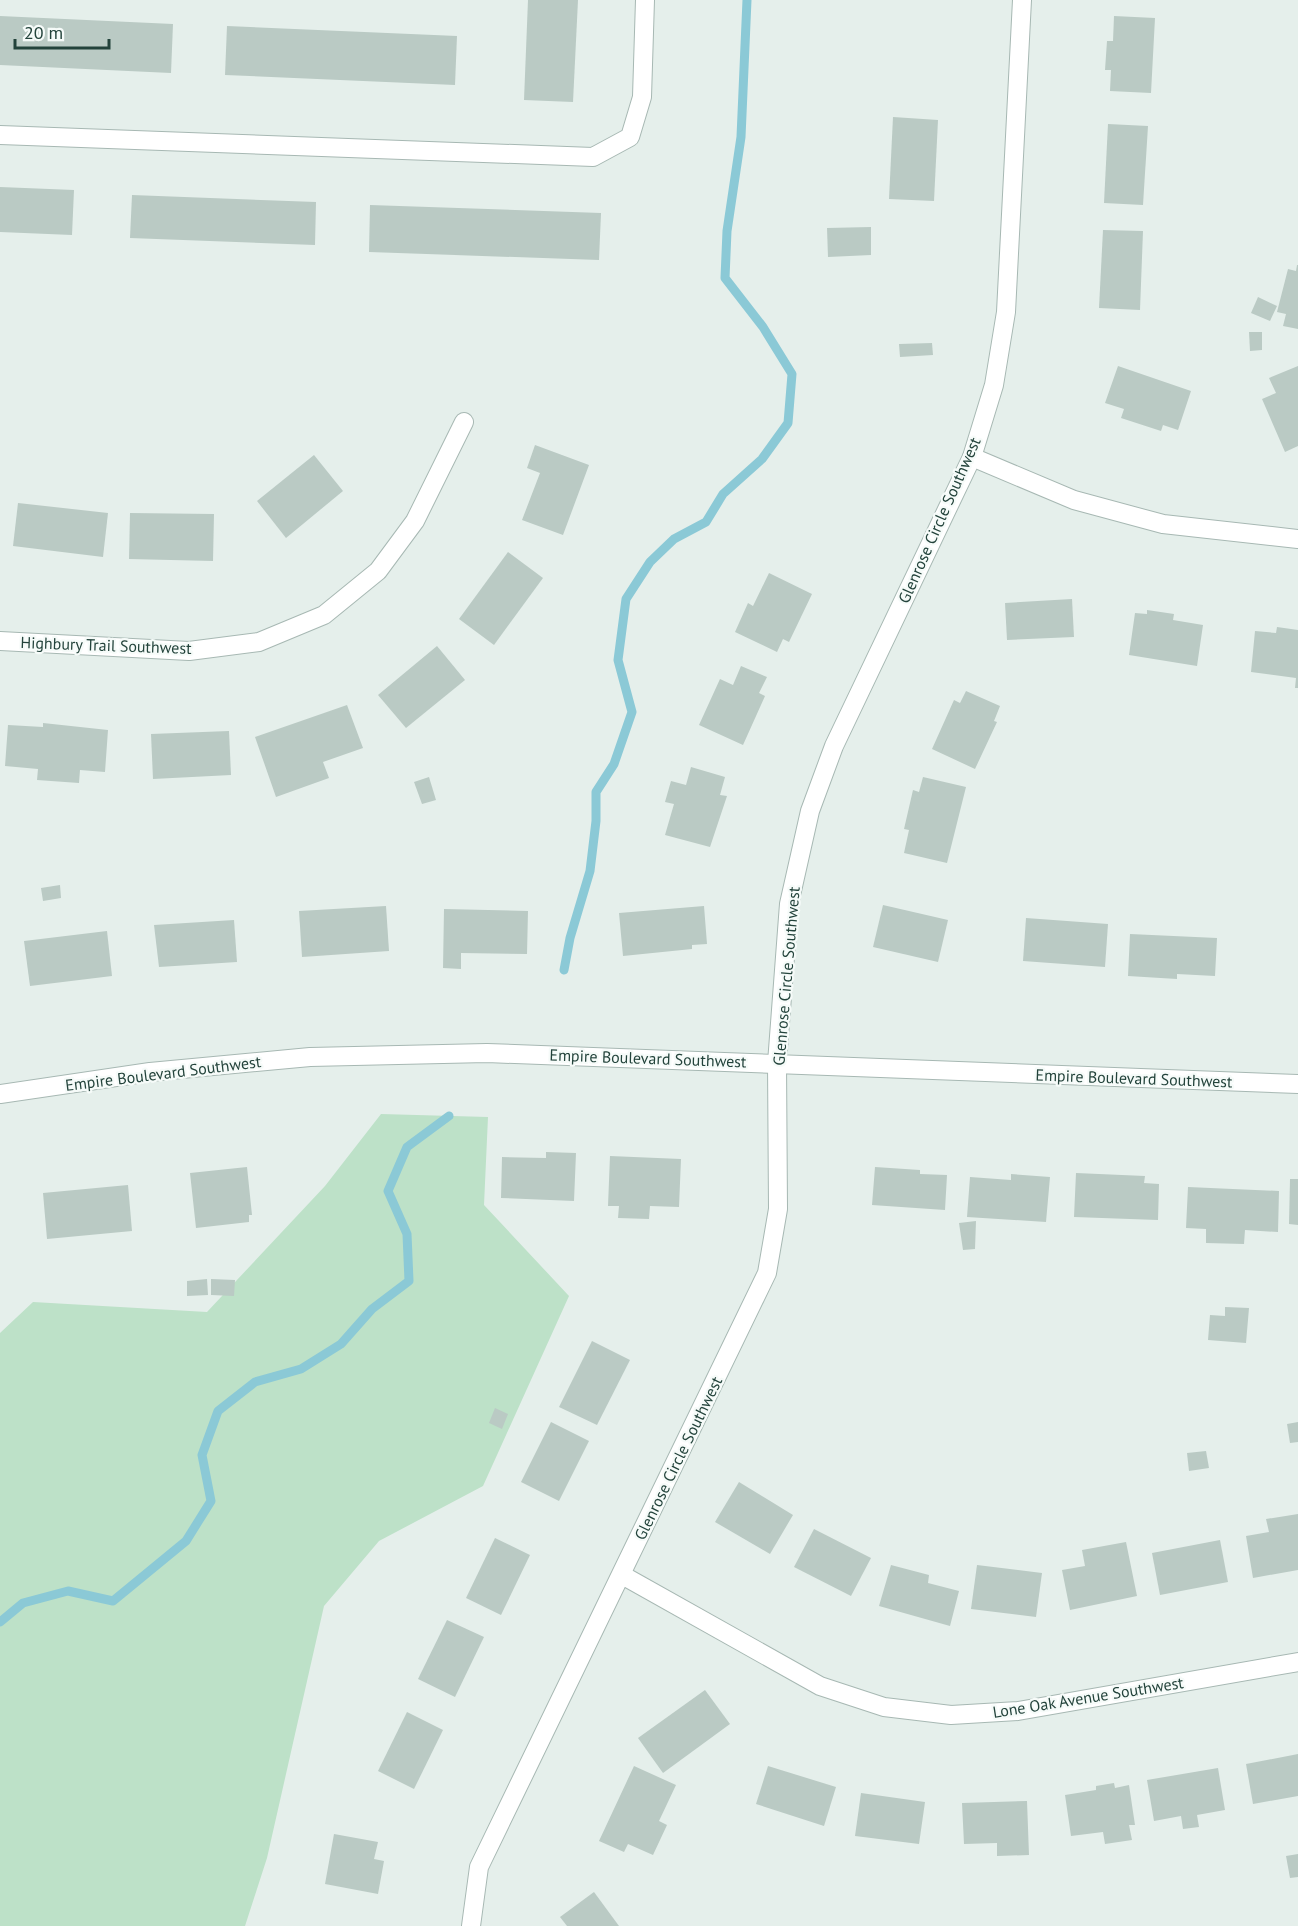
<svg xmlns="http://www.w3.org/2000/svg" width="1298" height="1926" font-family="'PT Sans',sans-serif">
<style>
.green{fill:#bde1c8}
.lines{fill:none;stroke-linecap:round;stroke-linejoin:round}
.stream{stroke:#8bc9d6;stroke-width:9}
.building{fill:#bacac4}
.minor-casing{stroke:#a7b8b3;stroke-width:20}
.tertiary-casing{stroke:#a7b8b3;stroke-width:20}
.minor{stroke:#fff;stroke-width:18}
.tertiary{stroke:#fff;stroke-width:18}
.labels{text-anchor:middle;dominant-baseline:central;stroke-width:4.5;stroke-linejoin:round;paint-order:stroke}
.street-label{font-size:16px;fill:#23433b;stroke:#f6fbf9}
</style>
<rect width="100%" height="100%" fill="#e5efeb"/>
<path class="green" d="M381,1114L488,1117L484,1205L569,1296L483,1486L379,1541L324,1606L267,1858L245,1926H0V1333L33,1302L207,1312L325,1186Z"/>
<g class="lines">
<g class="stream">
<path d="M564,970L570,938L590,871L596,821V792L614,764L632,712L618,660L626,599L650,562L674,539L706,522L723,494L762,459L788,423L792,374L763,327L725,278L727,231L741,137L747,0"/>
<path d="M0,1622L23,1603L68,1591L113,1601L186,1541L211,1501L202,1455L218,1411L255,1382L301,1369L341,1344L372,1309L409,1281L407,1234L388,1191L407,1147L449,1116"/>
</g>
</g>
<g class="building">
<path d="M528,0H578L573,102L524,100Z"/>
<path d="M0,16L173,24L171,73L0,65Z"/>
<path d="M1114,16L1155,18L1151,93L1110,91L1111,70H1105L1107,41H1113Z"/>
<path d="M227,26L457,36L455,85L225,75Z"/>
<path d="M893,117L938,120L934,201L889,199Z"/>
<path d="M1108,124L1148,126L1143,205L1104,203Z"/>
<path d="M0,187L74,190L72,235L0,232Z"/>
<path d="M132,195L316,202L315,245L130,238Z"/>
<path d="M370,205L601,213L599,260L369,252Z"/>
<path d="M871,227V255L828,257L827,228Z"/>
<path d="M1103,230L1143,231L1140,310L1099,308Z"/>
<path d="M1297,265H1298V329L1283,326L1286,314L1277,312L1288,269L1296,271Z"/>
<path d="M1258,297L1277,306L1270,321L1251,313Z"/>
<path d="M1249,332H1262V350L1250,351Z"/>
<path d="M932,343L933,355L900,357L899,344Z"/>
<path d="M1118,366L1191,391L1178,430L1163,425L1161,431L1121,418L1124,409L1105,403Z"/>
<path d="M1298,366V446L1285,452L1262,399L1276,393L1269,378Z"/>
<path d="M535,445L589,465L563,535L522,520L540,473L527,468Z"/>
<path d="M314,455L343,491L286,538L257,501Z"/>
<path d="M18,503L108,513L103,557L13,546Z"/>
<path d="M130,513L214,514L213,561L129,559Z"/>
<path d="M508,552L543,578L494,645L459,619Z"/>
<path d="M769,573L812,594L789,642L783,639L777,652L735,632L748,603L753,606Z"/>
<path d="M1072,599L1074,637L1007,640L1005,603Z"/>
<path d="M1147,610L1174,614L1173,620L1203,625L1197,666L1129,655L1135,613L1147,614Z"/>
<path d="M1277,627L1298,630V688H1295L1296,678L1251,672L1255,631L1276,633Z"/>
<path d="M437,646L465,680L406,728L378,695Z"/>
<path d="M741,666L767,677L759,693L765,696L743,745L699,725L720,679L733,685Z"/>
<path d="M966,691L1000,706L994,721L997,722L975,769L932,749L954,700L960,703Z"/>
<path d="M347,705L363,748L323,762L329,778L276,797L255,737Z"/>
<path d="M43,723L108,730L105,772L80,770L79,783L37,780L38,769L5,766L8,725L43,727Z"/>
<path d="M229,731L231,775L153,779L151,734Z"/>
<path d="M691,767L725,777L720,795L727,796L710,847L665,835L674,804L665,802L671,781L686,785Z"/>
<path d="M429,777L436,800L422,804L414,782Z"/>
<path d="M923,777L966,787L947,863L904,853L909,830L904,829L913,790L919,792Z"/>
<path d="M60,885L61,898L43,901L41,888Z"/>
<path d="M883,905L948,920L938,962L873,947Z"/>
<path d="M386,906L389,951L302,957L299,911Z"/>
<path d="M704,906L707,944L692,945V949L623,956L619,913Z"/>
<path d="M444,909L528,911L527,954L461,953V969L443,968Z"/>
<path d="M1026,918L1108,924L1105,967L1023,961Z"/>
<path d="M234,920L237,962L159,967L154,925Z"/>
<path d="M107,931L112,976L30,986L24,941Z"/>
<path d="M1130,934L1217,938L1215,976L1177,974V979L1128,976Z"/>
<path d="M546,1152L576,1153L574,1201L501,1198L502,1157L546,1158Z"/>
<path d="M610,1156L681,1159L679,1207L650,1206L649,1219L618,1218L619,1206H608Z"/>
<path d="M247,1167L252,1215H249V1222L196,1228L190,1173Z"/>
<path d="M875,1167L920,1170V1174L947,1175L945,1210L872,1205Z"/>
<path d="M1076,1173L1145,1176L1144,1183L1159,1184L1158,1220L1074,1217Z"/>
<path d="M1011,1174L1050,1177L1046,1222L967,1217L970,1177L1011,1180Z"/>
<path d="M1290,1179H1298V1225L1289,1224Z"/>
<path d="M128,1185L132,1231L47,1239L43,1193Z"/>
<path d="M1188,1187L1279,1191L1278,1232L1245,1230L1244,1244L1206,1243V1229L1186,1228Z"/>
<path d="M976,1221L975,1249L963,1250L959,1223Z"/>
<path d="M207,1279L208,1295L187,1296V1281Z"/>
<path d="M211,1279L235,1280L234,1296L211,1295Z"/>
<path d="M1225,1307L1249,1308L1246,1343L1208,1340L1210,1315L1225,1316Z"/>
<path d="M592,1341L630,1360L597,1425L559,1407Z"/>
<path d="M495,1408L508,1414L502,1429L489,1423Z"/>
<path d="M551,1422L589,1441L559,1501L521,1482Z"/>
<path d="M1298,1422V1442L1290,1443L1287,1424Z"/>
<path d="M1206,1451L1209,1468L1189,1471L1187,1453Z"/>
<path d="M739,1482L793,1515L770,1554L715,1522Z"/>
<path d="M1298,1514V1570L1253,1578L1246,1536L1269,1532L1266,1519Z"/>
<path d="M814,1529L871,1558L851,1596L794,1567Z"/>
<path d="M495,1538L530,1555L501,1615L466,1598Z"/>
<path d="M1220,1540L1228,1582L1160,1595L1152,1553Z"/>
<path d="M1126,1542L1137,1596L1070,1610L1062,1570L1085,1566L1082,1550Z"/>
<path d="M891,1565L929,1575L928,1583L959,1591L950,1626L879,1606Z"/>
<path d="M977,1565L1042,1573L1036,1617L971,1609Z"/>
<path d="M447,1620L484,1637L455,1697L418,1679Z"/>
<path d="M705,1690L730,1724L663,1773L638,1738Z"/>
<path d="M407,1712L443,1730L414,1789L378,1771Z"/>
<path d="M1298,1754V1796L1253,1804L1246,1764Z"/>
<path d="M634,1766L676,1785L659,1821L667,1825L653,1855L628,1844L624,1852L599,1841Z"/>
<path d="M768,1766L836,1787L824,1826L756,1804Z"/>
<path d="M1218,1768L1225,1810L1197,1815L1199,1827L1183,1829L1181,1816L1154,1821L1147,1780Z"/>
<path d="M1114,1783L1115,1788L1129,1785L1135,1825H1129L1132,1840L1105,1844L1103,1832L1071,1836L1065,1795L1096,1790V1786Z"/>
<path d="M861,1793L925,1802L919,1844L855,1836Z"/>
<path d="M1027,1801L1029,1855L997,1856V1843L964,1844L962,1803Z"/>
<path d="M334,1834L378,1842L374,1859L384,1861L378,1894L325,1884Z"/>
<path d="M1298,1854V1877L1290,1878L1286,1856Z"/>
<path d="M594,1892L619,1926H567L560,1917Z"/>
</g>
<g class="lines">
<defs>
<g id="minor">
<path d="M0,135L593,157L630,137L642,97L645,0"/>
<path d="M972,457L1074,500L1163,524L1298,539"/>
<path d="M0,641L189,651L259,642L324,615L378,571L415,521L464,422"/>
<path d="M622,1575L820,1686L884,1707L951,1715L1018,1711L1298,1662"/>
<path d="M471,1926L479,1867L767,1273L778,1209L777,1063L789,904L810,811L834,746L972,457L994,385L1006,312L1022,0"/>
</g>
<path id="tertiary" d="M0,1094L150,1072L310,1057L487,1053L1298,1084"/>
</defs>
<use href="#minor" class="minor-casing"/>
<use href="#tertiary" class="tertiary-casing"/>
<use href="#minor" class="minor"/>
<use href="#tertiary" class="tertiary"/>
</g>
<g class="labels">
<g class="street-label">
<text transform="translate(939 520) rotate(-66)">Glenrose Circle Southwest</text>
<text transform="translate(106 645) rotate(2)">Highbury Trail Southwest</text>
<text transform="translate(786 976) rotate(-85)">Glenrose Circle Southwest</text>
<text transform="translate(648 1058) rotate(2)">Empire Boulevard Southwest</text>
<text transform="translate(163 1073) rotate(-7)">Empire Boulevard Southwest</text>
<text transform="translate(1134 1078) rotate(2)">Empire Boulevard Southwest</text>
<text transform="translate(678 1458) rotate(-64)">Glenrose Circle Southwest</text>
<text transform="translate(1088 1697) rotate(-9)">Lone Oak Avenue Southwest</text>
</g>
</g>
<path d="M15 39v9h94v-9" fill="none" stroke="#23433b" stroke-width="3"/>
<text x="24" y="39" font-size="18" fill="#23433b" stroke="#f6fbf9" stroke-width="4.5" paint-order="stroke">20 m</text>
</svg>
